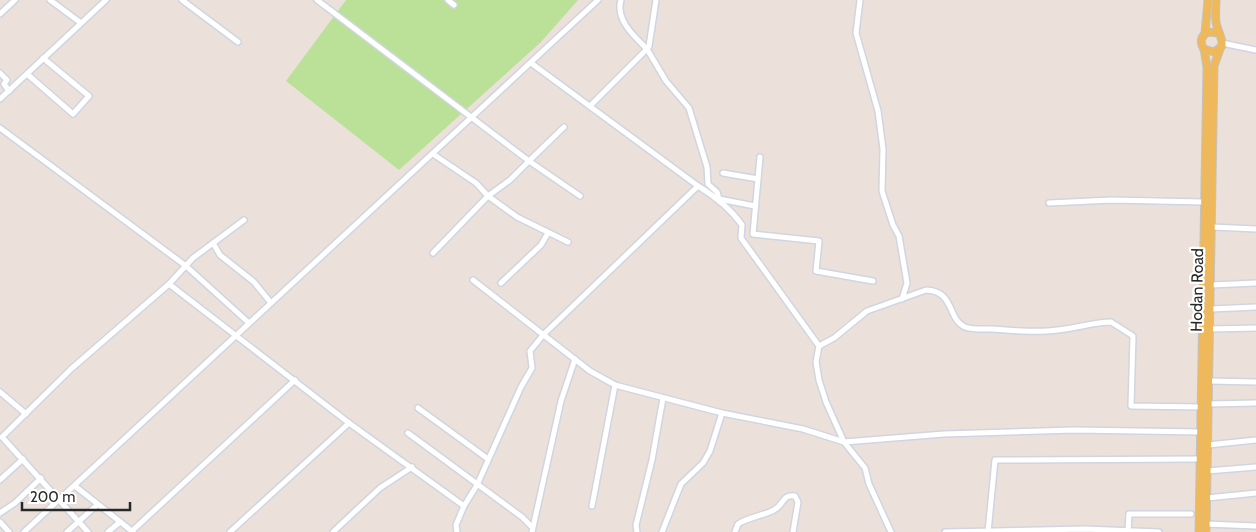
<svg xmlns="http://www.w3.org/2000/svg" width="1256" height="532" font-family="Cabin,sans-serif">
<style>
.green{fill:#bae197}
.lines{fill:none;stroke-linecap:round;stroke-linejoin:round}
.minor-casing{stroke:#cfd5e1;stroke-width:8}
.major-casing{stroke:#c3c3c3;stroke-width:9}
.minor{stroke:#fff;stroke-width:5}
.major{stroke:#eeb85b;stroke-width:7}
.labels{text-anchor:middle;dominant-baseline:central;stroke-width:4.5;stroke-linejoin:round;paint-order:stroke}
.street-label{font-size:16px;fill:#282828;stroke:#fff}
</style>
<rect width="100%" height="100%" fill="#ebe1da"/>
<path class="green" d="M346,0H578L541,42L399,170L286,81Z"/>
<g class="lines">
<defs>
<g id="minor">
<path d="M50,0L81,23"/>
<path d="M182,0L238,42"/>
<path d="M317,0L529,161L564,127"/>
<path d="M448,0L454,5"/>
<path d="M656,0L649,46L647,49L666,81L689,108L707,167L708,184L717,192L719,199L755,206"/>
<path d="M860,0L856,33L878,111L883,149L882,191L893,225L899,236L907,283L902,299"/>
<path d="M0,14L15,0"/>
<path d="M1222,43L1256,50"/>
<path d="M0,73L7,80L4,84L9,91"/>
<path d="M27,74L73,114L89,96L43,58"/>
<path d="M0,99L106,0"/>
<path d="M591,105L647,49C635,37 615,20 621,0"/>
<path d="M0,128L186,266L249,323"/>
<path d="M433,154L476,183L488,196L517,217L568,242"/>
<path d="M760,157L753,234L819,241L816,271L873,281"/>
<path d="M723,173L758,179"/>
<path d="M698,186C716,197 730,208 742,225L741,238L819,346L816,362L819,380L826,402L844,442L865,468L869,484L891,532"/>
<path d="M1049,203L1111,200L1204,202"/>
<path d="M244,220L193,258L169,284L349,423L464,506"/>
<path d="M1212,227L1256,229"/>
<path d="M213,243L220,255L254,282L271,303"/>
<path d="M433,253L488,196L510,180L529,161L580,196"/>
<path d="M473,280L590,371L615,385L722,413L803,429L844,442L944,434L1074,430L1202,432"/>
<path d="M501,283L541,245L548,233"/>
<path d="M1211,285L1256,283"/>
<path d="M1211,309L1256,307"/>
<path d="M1210,329L1256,328"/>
<path d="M819,346L834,338L867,311L926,290C955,291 947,319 965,327C973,330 984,329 992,329C1016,331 1041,333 1065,329C1081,327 1095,322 1111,322L1133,336L1131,406L1202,407"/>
<path d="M1209,381L1256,382"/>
<path d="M0,392L26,414"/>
<path d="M1209,404L1256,403"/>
<path d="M418,408L488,459"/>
<path d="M408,433L522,517L532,527"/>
<path d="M1208,445L1256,440"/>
<path d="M1207,471L1256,467"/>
<path d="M0,480L23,459"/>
<path d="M75,486L133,532"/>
<path d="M1207,498L1256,493"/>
<path d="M592,506L615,385"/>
<path d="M0,513L15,503L41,478"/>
<path d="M0,522L9,532"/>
<path d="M1206,524L1256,526"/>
<path d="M132,531L295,380"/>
<path d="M24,532L598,0"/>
<path d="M67,532L97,505"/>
<path d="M88,532L2,437L71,369L169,284"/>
<path d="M108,532L120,522"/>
<path d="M230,532L349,423"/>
<path d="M333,532L380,488L412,467"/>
<path d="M457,532L456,525L464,506L477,485L521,387L532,368L530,351L544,334L698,186L531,63"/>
<path d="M532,532L561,401L575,359"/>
<path d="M637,532L636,525L652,460L663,398"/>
<path d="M662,532L681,484L703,463L710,451L722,413"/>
<path d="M735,532L738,524C749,517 762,516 774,510C784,505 782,494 795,496L798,502L793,532"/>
<path d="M945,532L1085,529L1159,532"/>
<path d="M988,532L995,460L1200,459"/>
<path d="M1128,532L1129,514H1191"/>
</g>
<g id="major">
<path d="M1216,0C1216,7 1215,15 1216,22C1217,30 1223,38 1222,46L1214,52L1204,49C1199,42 1201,36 1208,32L1218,33"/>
<path d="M1205,33L1208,0"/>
<path d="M1199,532L1207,67L1204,49"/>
<path d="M1206,532L1214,66L1220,49"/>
</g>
</defs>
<use href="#minor" class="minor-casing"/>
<use href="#major" class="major-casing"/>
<use href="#minor" class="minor"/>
<use href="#major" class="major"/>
</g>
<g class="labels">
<g class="street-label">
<text transform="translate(1197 290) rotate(-89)">Hodan Road</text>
</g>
</g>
<path d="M22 502v8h108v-8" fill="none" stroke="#282828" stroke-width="2.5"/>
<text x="30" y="502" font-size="15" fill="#282828" stroke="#ffffff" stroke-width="4" paint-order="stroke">200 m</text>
</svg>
